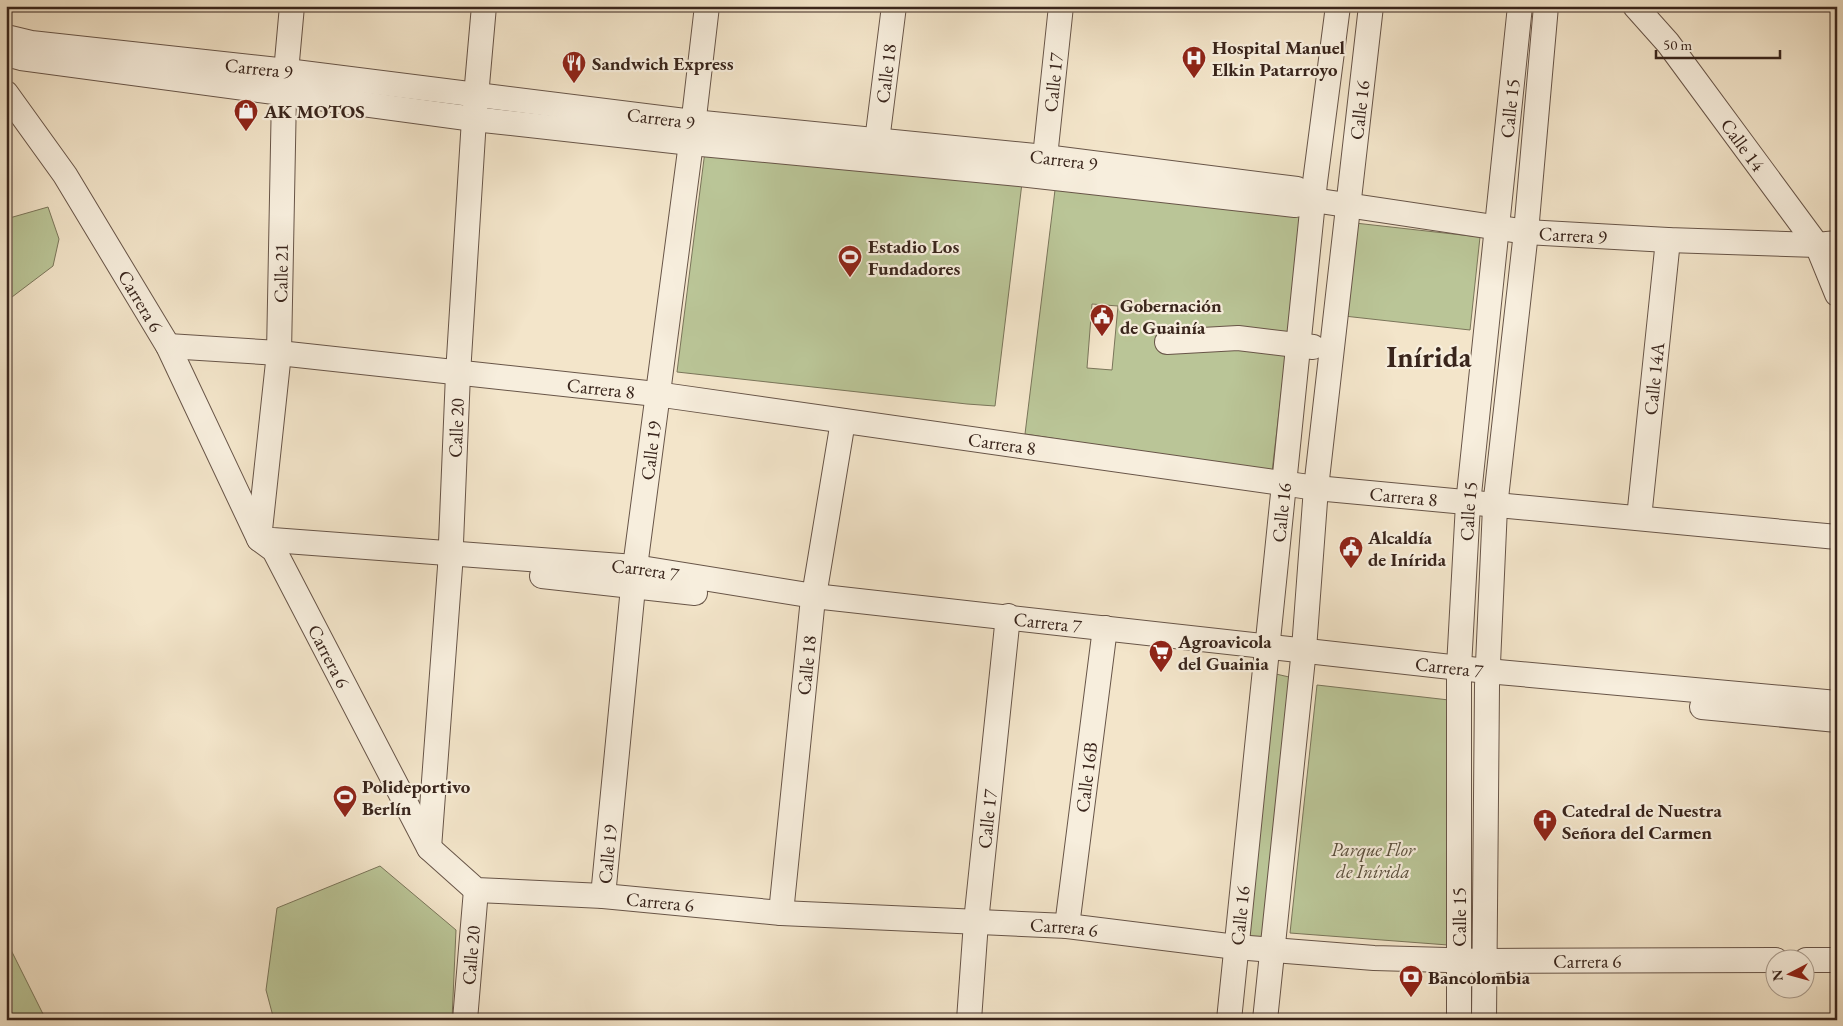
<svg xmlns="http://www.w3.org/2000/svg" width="1843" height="1026" font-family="'EB Garamond',serif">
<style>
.green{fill:#bac597;stroke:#7a755a;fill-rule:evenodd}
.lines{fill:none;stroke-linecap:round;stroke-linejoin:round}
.minor-casing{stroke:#685548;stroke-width:26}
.minor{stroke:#f7eedd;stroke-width:24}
.labels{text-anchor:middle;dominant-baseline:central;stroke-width:4.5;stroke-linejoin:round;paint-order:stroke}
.poi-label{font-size:19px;font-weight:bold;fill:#39251c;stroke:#f7eedd;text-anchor:start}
.street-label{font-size:19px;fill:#39251c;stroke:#f7eedd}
.park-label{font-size:19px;font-style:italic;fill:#594d3b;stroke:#f7eedd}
.town-label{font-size:29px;font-weight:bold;fill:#39251c;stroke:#f7eedd}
</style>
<rect width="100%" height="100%" fill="#f3e5ca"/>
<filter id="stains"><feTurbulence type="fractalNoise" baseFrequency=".004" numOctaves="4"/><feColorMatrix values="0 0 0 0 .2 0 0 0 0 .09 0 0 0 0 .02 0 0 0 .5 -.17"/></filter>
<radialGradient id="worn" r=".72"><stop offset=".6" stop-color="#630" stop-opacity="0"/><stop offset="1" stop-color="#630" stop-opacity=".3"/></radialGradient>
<g class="green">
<path d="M705,151L1022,183L995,406L967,404L677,372Z"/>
<path d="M1055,190L1302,216L1272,472L1025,434ZM1092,304L1118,306L1112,370L1087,368Z"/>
<path d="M48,207L59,239L53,266L12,297L6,290V219Z"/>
<path d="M1355,223L1480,237L1470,330L1344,316Z"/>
<path d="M1267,672L1298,679L1269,946L1239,945Z"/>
<path d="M1317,685L1449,700L1448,945L1290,933Z"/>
<path d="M380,866L456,930L452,1020H274L266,990L277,908Z"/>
<path d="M6,940L46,1020H6Z"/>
</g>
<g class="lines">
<defs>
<g id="minor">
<path id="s1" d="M292,6L284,94L279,353L259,539L635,567L814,596L1487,671L1837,703"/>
<path id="s2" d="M1635,6L1668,43L1817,245L1837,294"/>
<path id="s3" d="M6,37L31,43L287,71L693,122L1045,157L1297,189L1313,200L1526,232L1668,240L1817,245L1837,243"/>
<path d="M6,54L21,58L474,119L691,143L1009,173L1295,205L1307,202"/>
<path id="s4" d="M6,93L65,175L168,346L259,539L274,550L429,848L476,890L603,896L781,913L1067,926L1236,947L1374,958L1483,961L1776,960"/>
<path id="s5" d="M877,141L894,6"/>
<path id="s6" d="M1045,157L1061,6"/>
<path d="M1167,342L1238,338L1313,347"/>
<path id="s7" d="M168,346L279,353L656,394L1316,488L1837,537"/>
<path id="s8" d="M1639,518L1668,240"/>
<path d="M542,576L695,593"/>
<path d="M1702,707L1837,720"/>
<path id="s9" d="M429,848L450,567L458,374L474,119L484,6"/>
<path id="s10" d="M603,896L635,567L691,143L707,6"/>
<path id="s11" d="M781,913L812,608L843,421"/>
<path id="s12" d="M1067,926L1105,628"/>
<path d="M1806,960H1837"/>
<path id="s13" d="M465,1020L476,890"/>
<path id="s14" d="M969,1020L976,922L1008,616"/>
<path id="s15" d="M1229,1020L1315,182L1338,6"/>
<path id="s16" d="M1265,1020L1304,649L1316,488L1371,6"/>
<path id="s17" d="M1459,1020V667L1468,504L1520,6"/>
<path d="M1484,1020L1487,686L1495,507L1526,232L1546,6"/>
</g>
</defs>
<use href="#minor" class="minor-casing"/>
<use href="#minor" class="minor"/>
</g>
<defs>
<symbol id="hospital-pin" viewBox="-11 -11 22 30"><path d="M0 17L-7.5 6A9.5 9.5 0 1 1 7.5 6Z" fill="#8f2418" stroke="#f7eedd"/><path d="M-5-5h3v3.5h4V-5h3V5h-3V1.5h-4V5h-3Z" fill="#fff"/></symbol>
<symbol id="restaurant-pin" viewBox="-11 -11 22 30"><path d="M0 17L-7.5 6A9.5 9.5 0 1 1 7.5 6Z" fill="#8f2418" stroke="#f7eedd"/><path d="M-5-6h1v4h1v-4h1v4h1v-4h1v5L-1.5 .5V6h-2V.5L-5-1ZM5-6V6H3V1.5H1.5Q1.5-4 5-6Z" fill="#fff"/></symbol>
<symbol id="shop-pin" viewBox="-11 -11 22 30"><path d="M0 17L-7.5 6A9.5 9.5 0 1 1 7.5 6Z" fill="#8f2418" stroke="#f7eedd"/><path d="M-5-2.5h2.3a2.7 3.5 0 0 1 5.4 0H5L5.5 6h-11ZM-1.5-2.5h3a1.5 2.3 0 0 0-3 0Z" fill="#fff"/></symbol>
<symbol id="stadium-pin" viewBox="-11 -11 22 30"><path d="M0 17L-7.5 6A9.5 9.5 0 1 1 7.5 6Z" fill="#8f2418" stroke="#f7eedd"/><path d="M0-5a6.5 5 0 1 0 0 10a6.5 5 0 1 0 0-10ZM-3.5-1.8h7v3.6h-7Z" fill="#fff"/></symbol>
<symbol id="civic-pin" viewBox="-11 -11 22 30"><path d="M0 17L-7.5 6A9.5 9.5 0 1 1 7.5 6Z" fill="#8f2418" stroke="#f7eedd"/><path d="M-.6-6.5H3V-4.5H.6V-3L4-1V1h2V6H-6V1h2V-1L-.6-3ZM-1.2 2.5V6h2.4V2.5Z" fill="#fff"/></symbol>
<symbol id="supermarket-pin" viewBox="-11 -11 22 30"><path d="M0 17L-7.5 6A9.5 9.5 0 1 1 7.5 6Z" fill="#8f2418" stroke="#f7eedd"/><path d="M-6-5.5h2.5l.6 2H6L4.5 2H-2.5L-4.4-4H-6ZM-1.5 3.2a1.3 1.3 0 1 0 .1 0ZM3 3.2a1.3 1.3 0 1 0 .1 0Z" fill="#fff"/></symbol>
<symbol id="church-pin" viewBox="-11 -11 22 30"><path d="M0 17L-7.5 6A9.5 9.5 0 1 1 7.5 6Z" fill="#8f2418" stroke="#f7eedd"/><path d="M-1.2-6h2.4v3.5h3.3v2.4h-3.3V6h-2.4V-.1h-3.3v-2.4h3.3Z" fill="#fff"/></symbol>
<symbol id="bank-pin" viewBox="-11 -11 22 30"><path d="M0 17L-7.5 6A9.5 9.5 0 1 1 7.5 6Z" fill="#8f2418" stroke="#f7eedd"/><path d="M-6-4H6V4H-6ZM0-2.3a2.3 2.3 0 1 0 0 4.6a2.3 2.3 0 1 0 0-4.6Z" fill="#fff"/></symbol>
</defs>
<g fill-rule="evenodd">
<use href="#hospital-pin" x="1180" y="44" width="28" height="38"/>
<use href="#restaurant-pin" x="560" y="49" width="28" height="38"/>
<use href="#shop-pin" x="232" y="97" width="28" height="38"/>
<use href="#stadium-pin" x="836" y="243" width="28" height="38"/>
<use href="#civic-pin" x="1088" y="302" width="28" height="38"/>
<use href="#civic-pin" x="1337" y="534" width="28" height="38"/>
<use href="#supermarket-pin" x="1147" y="638" width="28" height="38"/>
<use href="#stadium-pin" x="331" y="783" width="28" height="38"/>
<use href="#church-pin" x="1531" y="807" width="28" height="38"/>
<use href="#bank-pin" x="1397" y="963" width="28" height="38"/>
</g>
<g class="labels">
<g class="poi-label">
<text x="1212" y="47">Hospital Manuel<tspan x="1212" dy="22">Elkin Patarroyo</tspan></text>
<text x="592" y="63">Sandwich Express</text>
<text x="264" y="111">AK MOTOS</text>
<text x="868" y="246">Estadio Los<tspan x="868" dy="22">Fundadores</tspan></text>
<text x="1120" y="305">Gobernación<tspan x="1120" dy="22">de Guainía</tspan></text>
<text x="1368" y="537">Alcaldía<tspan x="1368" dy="22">de Inírida</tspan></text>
<text x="1178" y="641">Agroavicola<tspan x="1178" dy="22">del Guainia</tspan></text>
<text x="362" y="786">Polideportivo<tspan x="362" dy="22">Berlín</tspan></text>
<text x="1562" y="810">Catedral de Nuestra<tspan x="1562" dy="22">Señora del Carmen</tspan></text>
<text x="1428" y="977">Bancolombia</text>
</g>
<g class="street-label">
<text stroke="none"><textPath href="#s3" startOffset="255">Carrera 9</textPath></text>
<text stroke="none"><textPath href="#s5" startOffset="68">Calle 18</textPath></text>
<text stroke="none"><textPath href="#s6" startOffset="75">Calle 17</textPath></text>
<text stroke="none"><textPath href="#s17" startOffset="914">Calle 15</textPath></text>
<text stroke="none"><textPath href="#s16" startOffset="915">Calle 16</textPath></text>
<text stroke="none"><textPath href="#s3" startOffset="660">Carrera 9</textPath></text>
<text stroke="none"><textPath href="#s2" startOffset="176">Calle 14</textPath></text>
<text stroke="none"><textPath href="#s3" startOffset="1065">Carrera 9</textPath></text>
<text stroke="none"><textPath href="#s3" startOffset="1582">Carrera 9</textPath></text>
<text transform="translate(281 273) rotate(-89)">Calle 21</text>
<text stroke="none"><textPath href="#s4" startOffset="248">Carrera 6</textPath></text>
<text stroke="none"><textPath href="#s8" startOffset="140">Calle 14A</textPath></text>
<text stroke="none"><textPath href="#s7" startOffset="435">Carrera 8</textPath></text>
<text stroke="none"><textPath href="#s9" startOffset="421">Calle 20</textPath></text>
<text stroke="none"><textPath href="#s7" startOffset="840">Carrera 8</textPath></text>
<text stroke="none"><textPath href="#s10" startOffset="448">Calle 19</textPath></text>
<text stroke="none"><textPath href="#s7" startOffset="1245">Carrera 8</textPath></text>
<text stroke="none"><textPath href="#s17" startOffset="509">Calle 15</textPath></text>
<text stroke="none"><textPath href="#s15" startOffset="510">Calle 16</textPath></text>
<text stroke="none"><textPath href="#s1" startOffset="922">Carrera 7</textPath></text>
<text stroke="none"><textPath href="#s1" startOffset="1328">Carrera 7</textPath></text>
<text stroke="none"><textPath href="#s4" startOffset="652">Carrera 6</textPath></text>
<text stroke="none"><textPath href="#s11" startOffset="249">Calle 18</textPath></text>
<text stroke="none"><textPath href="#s1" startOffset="1732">Carrera 7</textPath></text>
<text stroke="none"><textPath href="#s12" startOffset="150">Calle 16B</textPath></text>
<text stroke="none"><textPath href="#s14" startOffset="202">Calle 17</textPath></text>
<text stroke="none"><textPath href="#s10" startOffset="42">Calle 19</textPath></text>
<text stroke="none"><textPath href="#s4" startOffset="1116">Carrera 6</textPath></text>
<text stroke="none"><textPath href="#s15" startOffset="105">Calle 16</textPath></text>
<text transform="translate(1459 917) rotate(-90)">Calle 15</text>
<text stroke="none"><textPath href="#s4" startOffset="1521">Carrera 6</textPath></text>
<text stroke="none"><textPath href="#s13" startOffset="65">Calle 20</textPath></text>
<text stroke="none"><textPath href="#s4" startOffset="2046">Carrera 6</textPath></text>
</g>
<g class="park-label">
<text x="1373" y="849">Parque Flor<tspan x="1373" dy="22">de Inírida</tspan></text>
</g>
<g class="town-label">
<text x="1429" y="357">Inírida</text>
</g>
</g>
<rect width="1843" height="1026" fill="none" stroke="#f3e5ca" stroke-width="25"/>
<rect x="8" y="8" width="1828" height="1011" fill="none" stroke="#39251c" stroke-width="2.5"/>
<rect x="12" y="12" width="1818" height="1001" fill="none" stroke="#39251c"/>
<g transform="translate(1790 974) rotate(264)"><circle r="24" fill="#f7eedd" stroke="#ab9e90"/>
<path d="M0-4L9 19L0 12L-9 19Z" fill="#8f2418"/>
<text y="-8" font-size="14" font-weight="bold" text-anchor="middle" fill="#39251c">N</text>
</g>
<path d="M1656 50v8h124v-8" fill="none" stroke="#39251c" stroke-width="2.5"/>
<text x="1663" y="50" font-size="15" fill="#39251c" stroke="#f7eedd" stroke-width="4" paint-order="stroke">50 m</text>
<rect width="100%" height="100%" filter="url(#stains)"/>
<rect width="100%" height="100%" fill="url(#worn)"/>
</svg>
